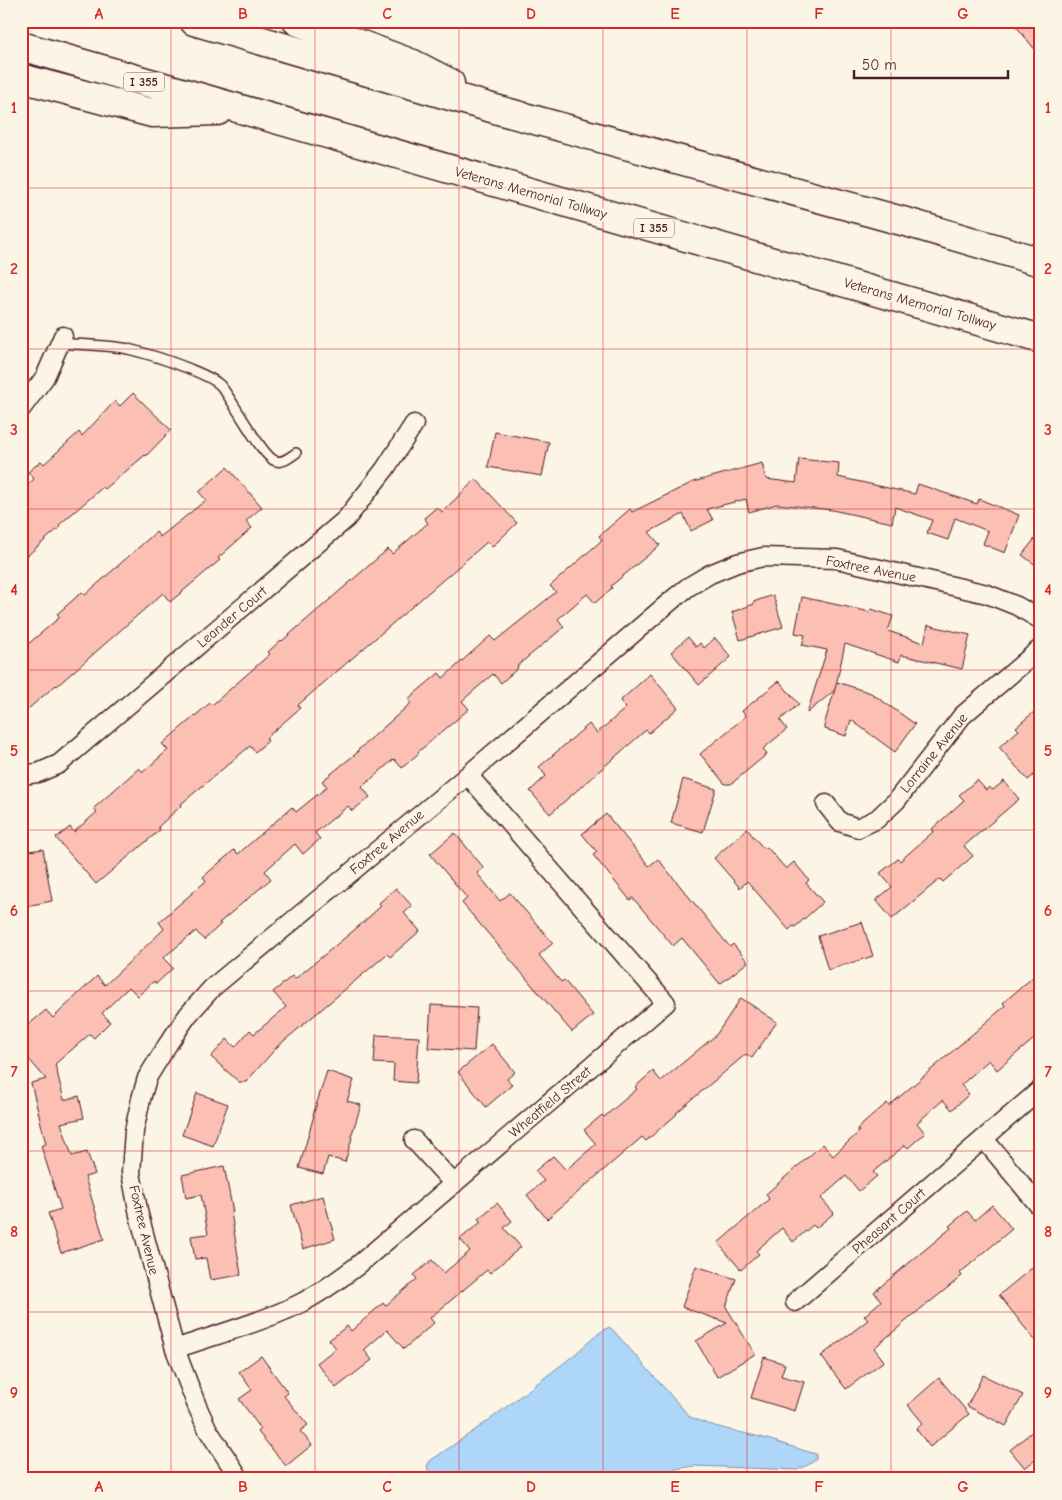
<svg xmlns="http://www.w3.org/2000/svg" width="1062" height="1500" font-family="'Comic Neue',sans-serif">
<style>
.water{fill:#add6f8;stroke:#858da6}
.building{fill:#fbc0b3;stroke:#4a1f2b}
.lines{fill:none;stroke-linecap:round;stroke-linejoin:round}
.service-casing{stroke:#4a1f2b;stroke-width:12}
.minor-casing{stroke:#4a1f2b;stroke-width:21}
.motorway-casing{stroke:#4a1f2b;stroke-width:31}
.service{stroke:#fcf5e5;stroke-width:9}
.minor{stroke:#fcf5e5;stroke-width:18}
.motorway{stroke:#fcf5e5;stroke-width:28}
.grid{fill:none;stroke:#d62828;stroke-width:1;stroke-opacity:0.55}
.labels{text-anchor:middle;dominant-baseline:central;stroke-width:5;stroke-linejoin:round;paint-order:stroke}
.shield{fill:#fcf5e5;stroke:#7f5f63;stroke-width:1}
.shield-label{font-size:12px;font-weight:bold;fill:#4a1f2b}
.street-label{font-size:14px;fill:#4a1f2b;stroke:#fcf5e5}
.neatline{fill:none;stroke:#d62828;stroke-width:2}
.grid-label{font-size:16px;text-anchor:middle;font-weight:bold;fill:#d62828}
</style>
<rect width="100%" height="100%" fill="#fcf5e5"/>
<filter id="ink" filterUnits="userSpaceOnUse"><feTurbulence type="fractalNoise" baseFrequency=".02" numOctaves="2"/><feDisplacementMap in="SourceGraphic" scale="10" xChannelSelector="R" yChannelSelector="G"/><feConvolveMatrix kernelMatrix="1 2 1 2 8 2 1 2 1" color-interpolation-filters="sRGB"/></filter>
<g filter="url(#ink)">
<path class="water" d="M609,1327L613,1330L690,1417C712,1427 736,1431 760,1437C779,1442 797,1449 816,1454V1459L808,1465L797,1470L695,1466L676,1469L665,1475L661,1479H435C430,1475 428,1472 427,1466L430,1461L488,1421L573,1356L599,1333Z"/>
<g class="building">
<path d="M1012,21H1041V57Z"/>
<path d="M133,393L171,430L146,456L145,455L105,489L103,487L59,525L60,527L21,561V491L34,479L28,472L41,461L44,464L79,432L82,436L115,401L120,406Z"/>
<path d="M495,432L549,442L542,476L488,467Z"/>
<path d="M799,459L839,463L838,477L915,494L918,484L977,504L979,499L1019,515L1005,553L983,544L988,531L955,518L948,540L927,533L932,520L895,507L892,523L832,510L777,504L749,512L746,499L707,509L713,520L691,531L683,514L649,532L660,545L611,586L612,588L595,603L587,594L558,619L564,627L517,666L518,668L501,683L493,674L462,701L469,709L418,752L419,753L402,768L394,759L362,787L370,797L352,811L348,806L315,833L320,839L303,854L295,844L265,871L271,879L219,923L221,924L204,940L196,931L163,958L173,968L156,984L154,981L138,996L129,987L102,1013L110,1022L94,1038L90,1034L55,1064L64,1100L79,1096L84,1118L61,1123L72,1156L87,1152L95,1174L85,1177L104,1239L61,1253L48,1213L61,1209L41,1146L46,1144L31,1083L46,1079L21,1050V1031L46,1010L53,1018L97,976L105,985L164,929L159,922L206,881L203,877L234,850L238,854L292,807L296,812L327,787L322,781L358,752L357,751L411,703L408,699L439,673L443,678L490,636L495,641L556,592L550,586L602,540L599,536L630,509L632,512L693,482L762,463L766,479L796,483Z"/>
<path d="M227,467L262,507L246,521L252,528L218,558L220,560L170,602L163,593L57,686L56,685L21,715V650L60,617L57,614L82,592L85,595L156,532L160,537L206,500L199,492Z"/>
<path d="M476,479L517,523L492,547L487,542L298,705L300,708L266,738L268,741L255,752L250,746L181,804L182,805L158,827L160,830L96,884L56,838L70,827L74,832L97,812L94,808L139,768L143,772L168,750L162,744L210,703L212,705L270,654L268,652L281,640L282,641L388,549L392,554L428,523L424,518L437,507L442,512Z"/>
<path d="M1041,531V569L1022,555Z"/>
<path d="M773,595L783,627L740,640L732,612L754,604L753,602Z"/>
<path d="M802,597L870,612L871,609L893,616L888,631L924,643L928,625L970,635L962,669L901,655L899,662L845,644L835,690L807,713L827,650L802,645L805,635L795,633Z"/>
<path d="M688,637L696,647L700,643L704,648L715,638L731,657L699,685L671,652Z"/>
<path d="M650,674L678,708L649,733L646,730L550,814L530,791L546,776L539,767L589,724L597,733L626,708L620,701Z"/>
<path d="M779,681L799,704L780,720L787,729L763,749L767,754L731,784H725L700,754L746,716L742,711Z"/>
<path d="M837,682L871,693L915,724L895,752L851,720L846,736L825,729V722Z"/>
<path d="M1041,706V769L1028,780L999,747L1019,730L1016,727Z"/>
<path d="M683,779L716,789L703,832L671,823Z"/>
<path d="M977,780L986,790L989,787L993,790L1004,781L1019,799L964,846L973,856L943,882L940,879L892,919L876,900L892,887L880,873L898,859L900,861L934,831L932,829L964,800L959,795Z"/>
<path d="M606,814L649,866L658,859L730,947L733,944L748,962L720,984L682,938L673,946L633,898L630,900L593,855L597,852L582,834Z"/>
<path d="M747,829L764,849L767,847L786,869L794,862L809,880L806,883L823,902L795,927L793,926L789,930L747,881L740,888L714,858Z"/>
<path d="M455,833L484,868L477,873L500,901L510,893L553,943L539,955L561,982L564,980L593,1015L572,1032L462,903L467,898L430,854Z"/>
<path d="M43,849L52,901L21,907V852Z"/>
<path d="M396,888L412,906L404,913L420,931L390,957L387,954L278,1046L246,1082H239L211,1057L227,1039L235,1047L250,1030L254,1034L286,1007L273,992L292,976L295,979L359,926L381,906L379,903Z"/>
<path d="M862,922L873,956L828,970L818,936Z"/>
<path d="M1033,977L1041,987V1033L997,1070L989,1060L961,1085L969,1094L952,1110L943,1100L917,1123L925,1133L908,1148L905,1145L873,1172L877,1176L859,1191L846,1176L821,1198L834,1213L816,1228L813,1225L793,1242L782,1228L756,1251L759,1254L741,1270L718,1243L769,1199L766,1194L823,1144L833,1156L859,1132L857,1129L887,1103L889,1106L1005,1006L1003,1003Z"/>
<path d="M741,998L777,1022L752,1058L746,1054L676,1113L677,1114L646,1141L642,1137L547,1219L527,1195L544,1181L535,1171L553,1156L566,1170L596,1144L584,1130L602,1115L604,1117L637,1089L635,1087L653,1071L661,1081L716,1035Z"/>
<path d="M431,1005L477,1008L474,1051L428,1048Z"/>
<path d="M376,1035L419,1037L416,1083L393,1081L394,1064L374,1063Z"/>
<path d="M492,1044L515,1072L507,1079L512,1085L486,1107L458,1072Z"/>
<path d="M327,1071L354,1080L347,1101L361,1105L351,1137L352,1138L345,1162L328,1157L323,1174L299,1168L314,1115H313Z"/>
<path d="M197,1093L228,1104L213,1146L182,1135Z"/>
<path d="M224,1166L233,1212H231L241,1275L210,1280L206,1258L195,1259L191,1236L208,1234L201,1195L186,1198L182,1175Z"/>
<path d="M323,1196L335,1239L303,1249L291,1205Z"/>
<path d="M497,1203L512,1221L504,1228L521,1247L490,1273L487,1270L430,1318L434,1323L404,1349L387,1330L364,1350L372,1360L336,1388L317,1363L336,1348L329,1340L347,1326L351,1331L383,1303L385,1306L417,1279L414,1275L432,1260L444,1273L470,1251L460,1239L481,1222L478,1219Z"/>
<path d="M992,1205L1012,1229L960,1273L962,1276L930,1302V1301L874,1348L884,1361L846,1389L821,1356L868,1320L864,1316L881,1301L874,1292L951,1228L949,1226L967,1211L975,1220Z"/>
<path d="M696,1266L736,1279L726,1307L755,1354L717,1377L696,1341L727,1323L682,1307Z"/>
<path d="M1032,1268L1041,1278V1348L999,1295Z"/>
<path d="M261,1356L288,1393L284,1396L308,1425L300,1431L312,1445L286,1466L258,1432L261,1429L239,1399L252,1390L239,1372Z"/>
<path d="M764,1357L785,1364L781,1376L804,1382L795,1411L751,1398Z"/>
<path d="M983,1375L1023,1395L1006,1426L967,1406Z"/>
<path d="M939,1378L969,1414L930,1447L916,1429L923,1423L908,1405Z"/>
<path d="M1041,1424V1455L1025,1468L1010,1450Z"/>
</g>
<g class="lines">
<defs>
<path id="service" d="M60,343C81,345 108,345 128,349C149,354 170,361 190,369C199,373 213,378 220,385C233,399 262,458 276,461C284,463 290,457 296,453"/>
<g id="minor">
<path d="M21,409L45,377L63,336"/>
<path d="M21,775L38,773L59,764L346,519L385,469L414,424"/>
<path d="M826,804L840,822L858,828L877,819L896,801L962,716L1041,648"/>
<path d="M984,1139L1041,1208"/>
<path d="M414,1140L454,1184"/>
<path d="M795,1302L1041,1089"/>
<path d="M175,1349C215,1335 257,1324 295,1306C318,1295 338,1280 357,1266L666,1003L468,775"/>
<path d="M240,1479L208,1430L197,1406L175,1349L139,1215L131,1173L134,1131L141,1099L147,1078L168,1044L188,1015L212,988L468,775L672,600L688,587L710,574L737,563L763,557L837,559L987,594L1017,606L1041,620"/>
</g>
<g id="motorway">
<path d="M194,21L502,111L913,224L1041,262"/>
<path d="M297,21L413,64L450,83"/>
<path d="M21,46L1041,339"/>
<path d="M21,78L152,113L218,111"/>
</g>
</defs>
<use href="#service" class="service-casing"/>
<use href="#minor" class="minor-casing"/>
<use href="#motorway" class="motorway-casing"/>
<use href="#service" class="service"/>
<use href="#minor" class="minor"/>
<use href="#motorway" class="motorway"/>
</g>
</g>
<path class="grid" d="M171,21V1479M315,21V1479M459,21V1479M603,21V1479M747,21V1479M891,21V1479M21,188H1041M21,349H1041M21,509H1041M21,670H1041M21,830H1041M21,991H1041M21,1151H1041M21,1312H1041"/>
<g class="labels">
<g class="shield">
<rect x="124" y="72.5" width="40" height="19" rx="4"/>
<rect x="634" y="218.5" width="40" height="19" rx="4"/>
</g>
<g class="shield-label">
<text x="144" y="82">I 355</text>
<text x="654" y="228">I 355</text>
</g>
<g class="street-label">
<text transform="translate(531 193) rotate(16)">Veterans Memorial Tollway</text>
<text transform="translate(920 304) rotate(16)">Veterans Memorial Tollway</text>
<text transform="translate(871 569) rotate(11)">Foxtree Avenue</text>
<text transform="translate(232 617) rotate(-40)">Leander Court</text>
<text transform="translate(934 753) rotate(-51)">Lorraine Avenue</text>
<text transform="translate(387 842) rotate(-40)">Foxtree Avenue</text>
<text transform="translate(550 1102) rotate(-40)">Wheatfield Street</text>
<text transform="translate(889 1221) rotate(-41)">Pheasant Court</text>
<text transform="translate(144 1230) rotate(77)">Foxtree Avenue</text>
</g>
</g>
<rect width="1062" height="1500" fill="none" stroke="#fcf5e5" stroke-width="55"/>
<path d="M854 70v8h154v-8" fill="none" stroke="#4a1f2b" stroke-width="2.5"/>
<text x="862" y="70" font-size="15" fill="#4a1f2b" stroke="#fcf5e5" stroke-width="4" paint-order="stroke">50 m</text>
<rect x="28" y="28" width="1006" height="1444" class="neatline"/>
<g class="grid-label">
<text x="99" y="19">A</text>
<text x="243" y="19">B</text>
<text x="387" y="19">C</text>
<text x="531" y="19">D</text>
<text x="675" y="19">E</text>
<text x="819" y="19">F</text>
<text x="963" y="19">G</text>
<text x="14" y="113">1</text>
<text x="1048" y="113">1</text>
<text x="14" y="274">2</text>
<text x="1048" y="274">2</text>
<text x="14" y="435">3</text>
<text x="1048" y="435">3</text>
<text x="14" y="595">4</text>
<text x="1048" y="595">4</text>
<text x="14" y="756">5</text>
<text x="1048" y="756">5</text>
<text x="14" y="916">6</text>
<text x="1048" y="916">6</text>
<text x="14" y="1077">7</text>
<text x="1048" y="1077">7</text>
<text x="14" y="1237">8</text>
<text x="1048" y="1237">8</text>
<text x="14" y="1398">9</text>
<text x="1048" y="1398">9</text>
<text x="99" y="1492">A</text>
<text x="243" y="1492">B</text>
<text x="387" y="1492">C</text>
<text x="531" y="1492">D</text>
<text x="675" y="1492">E</text>
<text x="819" y="1492">F</text>
<text x="963" y="1492">G</text>
</g>
</svg>
